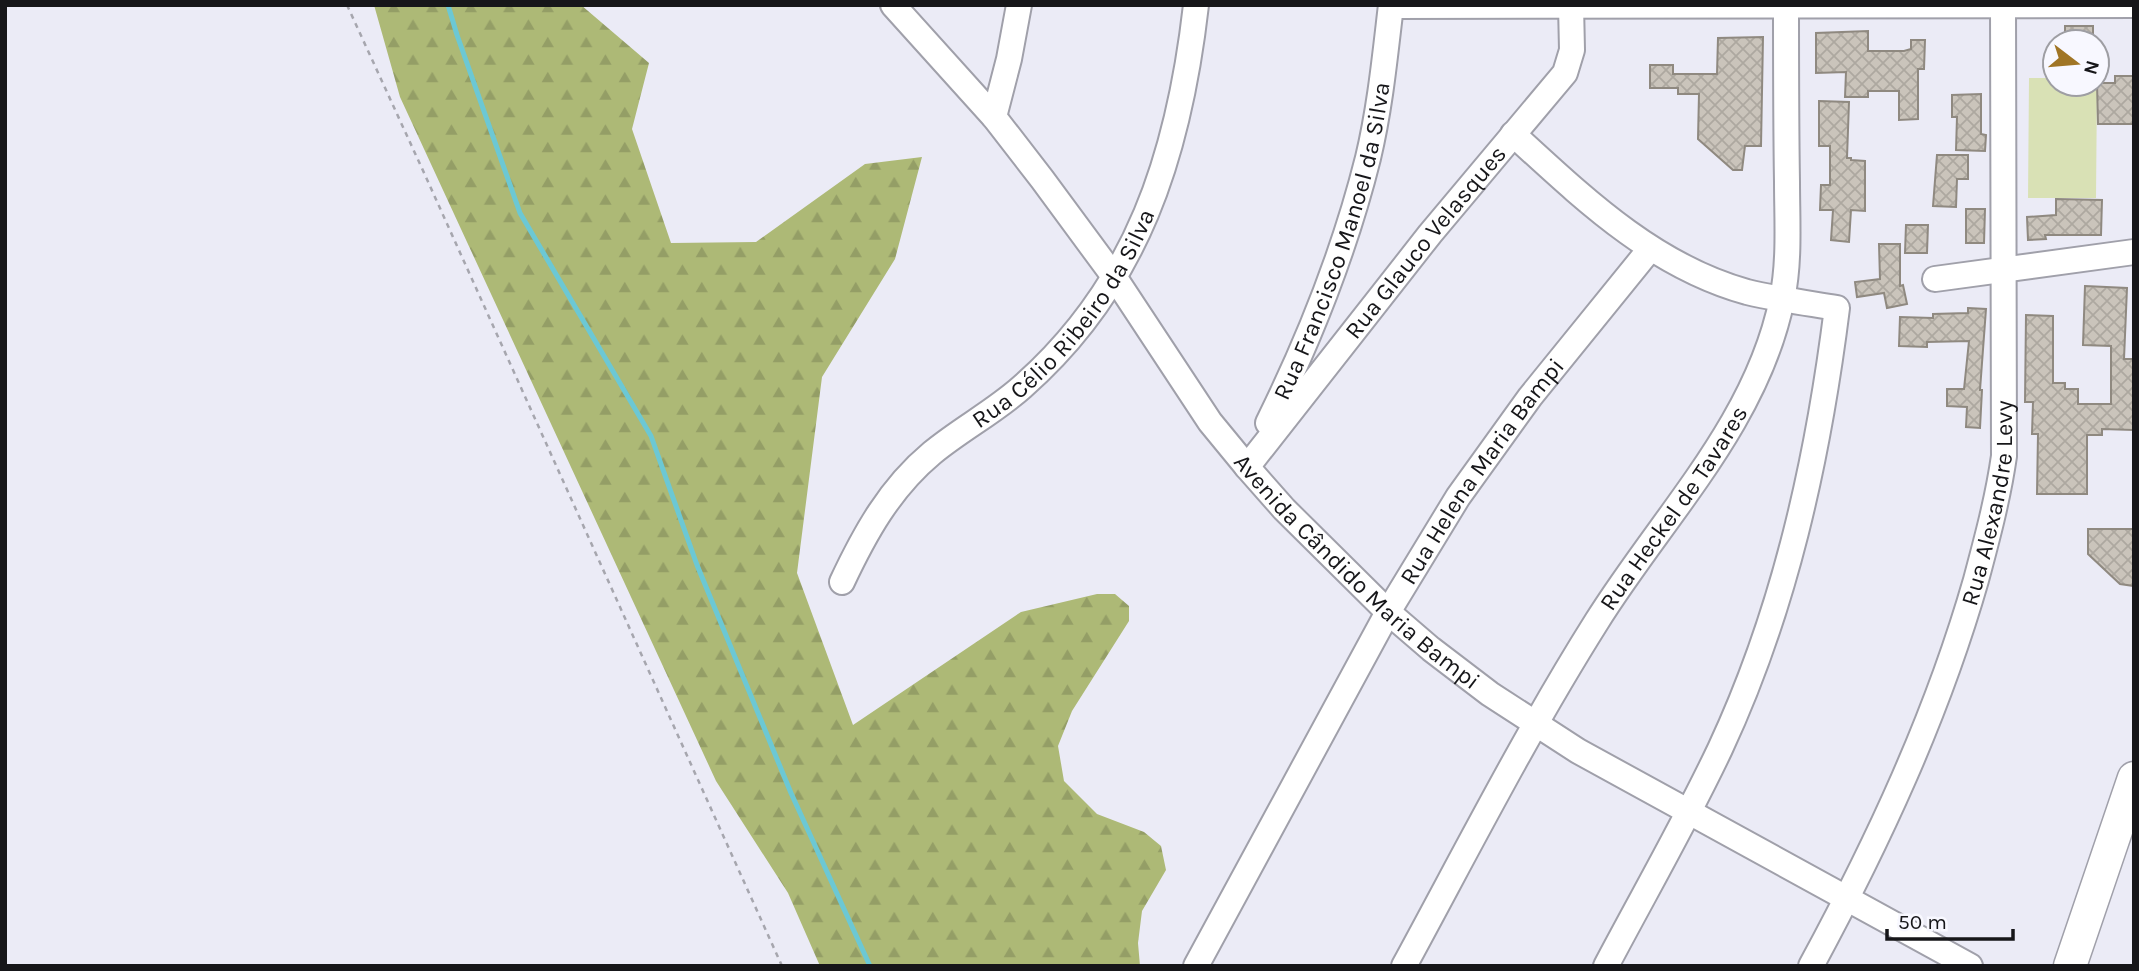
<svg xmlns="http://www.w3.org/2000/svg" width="2139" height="971" font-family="Karla,sans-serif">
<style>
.forest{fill:url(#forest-firs)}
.green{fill:#d9e1b5}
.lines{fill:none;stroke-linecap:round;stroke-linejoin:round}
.stream{stroke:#6cc8d4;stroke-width:5}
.building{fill:url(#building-cross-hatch);stroke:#8f8980;stroke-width:2}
.minor-casing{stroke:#a0a0aa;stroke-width:28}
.major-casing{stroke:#a0a0aa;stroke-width:35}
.path{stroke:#a6a6ae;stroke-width:2.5;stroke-dasharray:5 5;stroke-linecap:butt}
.minor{stroke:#fff;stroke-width:24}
.major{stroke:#fff;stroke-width:32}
.labels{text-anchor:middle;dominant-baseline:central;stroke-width:7;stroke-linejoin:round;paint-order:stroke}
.street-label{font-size:24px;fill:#161619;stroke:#f8f8ff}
</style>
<defs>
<pattern id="forest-firs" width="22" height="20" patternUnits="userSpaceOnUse" patternTransform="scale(1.75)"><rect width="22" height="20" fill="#adb976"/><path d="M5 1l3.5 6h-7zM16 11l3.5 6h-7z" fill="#949e66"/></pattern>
<pattern id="building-cross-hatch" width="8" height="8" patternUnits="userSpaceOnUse" patternTransform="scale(1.75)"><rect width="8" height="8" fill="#cac4bb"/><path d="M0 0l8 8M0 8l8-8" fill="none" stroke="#ada8a0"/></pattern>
</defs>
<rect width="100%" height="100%" fill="#ebebf6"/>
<path class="forest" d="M374,5H581L649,63L632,129L671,243L756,242L865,164L922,157L895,259L822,377L797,573L853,725L1021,612L1097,594H1115L1129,606V621L1072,711L1058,746L1064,781L1097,814L1144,832L1161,846L1166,870L1142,911L1138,943L1140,966H820L788,893L716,781L400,97Z"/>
<path class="green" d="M2029,78H2055V84H2097L2096,198H2028Z"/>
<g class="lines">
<path class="stream" d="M448,5L457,35L520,213L651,436L697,565L791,793L870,966"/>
</g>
<g class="building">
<rect x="2065" y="26" width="28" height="16"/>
<path d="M1868,31V51H1904L1911,49V40H1925L1924,69H1918V119L1899,120V91H1868V97H1845L1846,72L1816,73V33Z"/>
<path d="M1763,37L1761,146H1745L1742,170H1733L1698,139L1699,94H1678V88H1650V65H1673V74H1717L1718,38Z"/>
<path d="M2115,76H2134V124H2098L2097,83H2115Z"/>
<path d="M1981,94V134L1986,135L1985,151L1956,150L1957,117H1952V95Z"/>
<path d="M1819,101L1849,102L1847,158H1851V160L1865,161V211L1851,210L1849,242L1831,240L1833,210H1820L1821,185H1830V146H1819Z"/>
<path d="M1937,155H1968V179H1957L1956,207L1933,206Z"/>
<path d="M2056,199L2102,200L2101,235H2045L2046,239L2028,240L2027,217L2056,215Z"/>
<path d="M1966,209H1985L1984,243H1966Z"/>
<path d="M1906,225H1928L1927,253H1905Z"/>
<path d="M1879,244H1900V286L1903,285L1907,304L1887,308L1884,293L1857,297L1855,282L1880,279Z"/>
<path d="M2085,286L2127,288L2124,359H2134L2133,430L2102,429V435H2087V494H2037L2038,434H2032L2033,402H2025L2026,315L2053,316V383H2065V389H2078V404H2111V346L2083,345Z"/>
<path d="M1968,308L1986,309L1980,390H1982L1980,428L1966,427L1967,407L1947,406V389H1964L1969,341L1927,342V347L1899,346L1900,317L1933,318V314L1968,313Z"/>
<path d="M2088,529H2134V586L2120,584L2088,554Z"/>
</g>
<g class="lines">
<defs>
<g id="minor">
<path id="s1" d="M893,5L994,117L1042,179L1115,278L1210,422L1247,467L1284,509L1388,612L1431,649L1490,694L1578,751L1970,966"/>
<path d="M1391,6L2134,5"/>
<path d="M994,117L1009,59L1019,5"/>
<path d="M1513,134C1583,198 1653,266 1747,292C1776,299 1807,303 1837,308C1818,459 1785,610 1720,749C1685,823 1644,894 1606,966"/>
<path d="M1935,279L2134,252"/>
<path id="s2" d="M1268,423C1310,338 1345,250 1368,158C1380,108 1385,56 1391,5"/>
<path id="s3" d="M1247,467L1430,234L1565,73L1572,50L1571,5"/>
<path id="s4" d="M842,582C865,533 890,488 932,453C961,429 994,412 1022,387C1138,285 1179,154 1196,5"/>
<path id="s5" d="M1196,966L1388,612L1458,497L1530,397L1650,249"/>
<path id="s6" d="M1404,966C1467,850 1527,732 1597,621C1662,517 1757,423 1782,299C1790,261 1787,220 1787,182C1786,123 1786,64 1786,5"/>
<path id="s7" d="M1811,966C1878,842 1937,716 1976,580C1987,539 1998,498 2004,456L2003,5"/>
</g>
<path id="major" d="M2070,966L2134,778"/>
</defs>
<use href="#minor" class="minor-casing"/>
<use href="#major" class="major-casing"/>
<path class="path" d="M347,5L425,175L782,966"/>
<use href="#minor" class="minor"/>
<use href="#major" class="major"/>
</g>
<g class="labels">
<g class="street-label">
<text stroke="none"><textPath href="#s2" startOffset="194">Rua Francisco Manoel da Silva</textPath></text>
<text stroke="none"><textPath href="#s3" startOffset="287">Rua Glauco Velasques</textPath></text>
<text stroke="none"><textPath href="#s4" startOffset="350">Rua Célio Ribeiro da Silva</textPath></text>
<text stroke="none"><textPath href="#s5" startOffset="572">Rua Helena Maria Bampi</textPath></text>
<text stroke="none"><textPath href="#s7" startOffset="499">Rua Alexandre Levy</textPath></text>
<text stroke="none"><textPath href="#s6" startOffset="532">Rua Heckel de Tavares</textPath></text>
<text stroke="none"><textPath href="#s1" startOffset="735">Avenida Cândido Maria Bampi</textPath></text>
</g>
</g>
<rect width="2139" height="971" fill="none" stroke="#161619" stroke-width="14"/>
<g transform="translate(2076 63) rotate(106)"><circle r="33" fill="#f8f8ff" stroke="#9e9ea3" stroke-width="2"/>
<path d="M0-5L12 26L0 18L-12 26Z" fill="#a07525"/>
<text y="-10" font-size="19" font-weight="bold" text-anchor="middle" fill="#161619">N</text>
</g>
<path d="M1887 929v10h126v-10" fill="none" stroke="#161619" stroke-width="3.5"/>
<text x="1898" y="929" font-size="21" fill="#161619" stroke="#f8f8ff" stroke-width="5" paint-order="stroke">50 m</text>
</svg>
